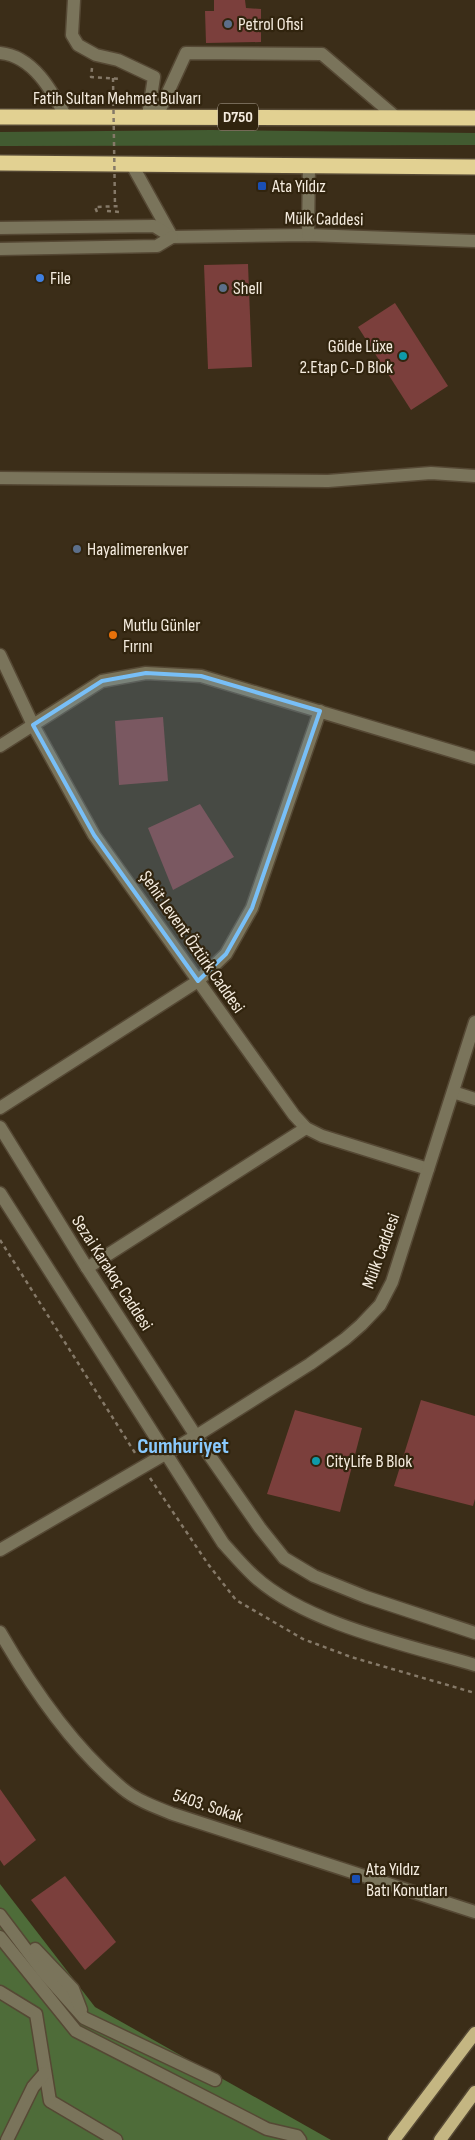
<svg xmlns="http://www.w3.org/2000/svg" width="475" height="2140" font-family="'Sofia Sans Condensed',sans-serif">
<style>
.green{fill:#425b31}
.forest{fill:#4e6c39}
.building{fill:#7b3f3c}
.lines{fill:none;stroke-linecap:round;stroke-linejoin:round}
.minor-casing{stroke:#554834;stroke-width:15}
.major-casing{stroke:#554834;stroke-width:15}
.highway-casing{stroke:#554834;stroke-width:18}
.path{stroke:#857968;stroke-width:2.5;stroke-dasharray:4 4;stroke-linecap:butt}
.minor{stroke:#7a745b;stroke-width:12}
.major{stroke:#c4b682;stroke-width:12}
.highway{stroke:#e2d192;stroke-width:15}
.path-bridge{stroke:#857968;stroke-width:2.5;stroke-dasharray:4 4;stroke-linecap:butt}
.marked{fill:#78bff7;fill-opacity:0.2;stroke:#78bff7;stroke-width:4;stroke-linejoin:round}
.service-dot{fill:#5c6f8a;stroke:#31240e;stroke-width:2}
.transit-dot{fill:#1a4fb4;stroke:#31240e;stroke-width:2}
.shop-dot{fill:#3f7fe0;stroke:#31240e;stroke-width:2}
.culture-dot{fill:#0f9aa8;stroke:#31240e;stroke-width:2}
.food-dot{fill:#e8710a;stroke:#31240e;stroke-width:2}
.labels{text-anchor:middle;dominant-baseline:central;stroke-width:4.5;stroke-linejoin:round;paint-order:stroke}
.shield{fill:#31240e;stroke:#baafa0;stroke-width:1}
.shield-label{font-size:16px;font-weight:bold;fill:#f4ebde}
.poi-label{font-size:18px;fill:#f4ebde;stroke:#31240e;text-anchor:start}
.street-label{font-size:18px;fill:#f4ebde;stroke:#31240e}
.district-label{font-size:22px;font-weight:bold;fill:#89caff;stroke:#31240e}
</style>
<rect width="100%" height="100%" fill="#3b2d18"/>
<path class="green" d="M211,130L475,133V145L0,146V132Z"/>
<path class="forest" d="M0,1884L95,2007L331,2140H0Z"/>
<g class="building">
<path d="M214,0H245L246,8L261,9V42L206,43L205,11H214Z"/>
<path d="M248,264L252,367L208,369L204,265Z"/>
<path d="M395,303L448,386L411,410L358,327Z"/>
<path d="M163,717L168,781L119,785L115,721Z"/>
<path d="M200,804L234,857L173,890L148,828Z"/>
<path d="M421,1400L475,1416V1499L473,1506L394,1486Z"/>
<path d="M295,1410L362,1428L340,1512L267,1494Z"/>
<path d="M0,1789L36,1840L4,1866L0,1860Z"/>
<path d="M65,1876L116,1942L85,1970L31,1900Z"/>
</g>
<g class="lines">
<defs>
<g id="minor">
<path d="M74,0L72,35L78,45L96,55L118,60L154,77L148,116"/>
<path d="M0,53C33,56 52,91 66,117"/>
<path d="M157,116L186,53L322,54L398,119"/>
<path d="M131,163L172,237"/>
<path d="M0,228L154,226L172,237L308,235L475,241"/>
<path d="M308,235L309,165"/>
<path d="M0,249L157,246L172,237"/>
<path d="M0,478L328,481L431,473L475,476"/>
<path d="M0,655L33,725L94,835L294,1115L306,1128L322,1136L428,1169"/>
<path d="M0,746L102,681L146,673L201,676L475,758"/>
<path d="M453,1092L475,1099"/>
<path d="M0,1108L198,981L226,954L252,908L320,711"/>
<path d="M0,1127L87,1268L196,1436L260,1528L284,1558L314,1576L366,1597L475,1633"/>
<path d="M0,1193L223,1543C233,1554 243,1566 254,1576C306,1624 407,1645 475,1665"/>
<path d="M87,1268L306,1128"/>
<path d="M0,1550L196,1436L310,1364L345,1339L361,1325L380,1305L392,1282L475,1022"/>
<path d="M0,1632C31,1686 74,1748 122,1788C136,1800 155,1807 173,1814L475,1912"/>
<path d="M0,1915L43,1972L84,2018L215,2080"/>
<path d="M0,1937L76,2031L267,2129L297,2136L300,2140"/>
<path d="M35,1949L73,1989L81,2010"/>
<path d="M0,1992L36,2014L50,2101L116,2140"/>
<path d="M7,2140L33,2087L45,2073"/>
</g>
<g id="major">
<path d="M394,2140L475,2033"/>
<path d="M440,2140L475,2092"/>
</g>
<g id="highway">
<path d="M0,117L475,118"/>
<path d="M0,163L475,167"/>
</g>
</defs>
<use href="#minor" class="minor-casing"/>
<use href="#major" class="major-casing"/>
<use href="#highway" class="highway-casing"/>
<g class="path">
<path d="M92,68L91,77L120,79"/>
<path d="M107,211L120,212"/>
<path d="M97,212L95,207L121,206"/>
<path d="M0,1240L137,1456"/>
<path d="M150,1478L208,1564L236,1600L303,1639L351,1657L475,1693"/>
</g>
<use href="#minor" class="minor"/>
<use href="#major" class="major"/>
<use href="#highway" class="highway"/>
<path class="path-bridge" d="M113,78L115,206"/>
</g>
<path class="marked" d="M146,673L201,676L320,711L252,908L226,954L198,981L94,835L33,725L102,681Z"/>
<g class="service-dot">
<circle cx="228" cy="24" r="5"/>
<circle cx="223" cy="288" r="5"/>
<circle cx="77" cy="549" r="5"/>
</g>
<g class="transit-dot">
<rect x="257" y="181" width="10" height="10" rx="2.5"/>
<rect x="351" y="1874" width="10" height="10" rx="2.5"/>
</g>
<circle class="shop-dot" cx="40" cy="278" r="5"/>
<g class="culture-dot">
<circle cx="403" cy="356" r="5"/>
<circle cx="316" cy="1461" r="5"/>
</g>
<circle class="food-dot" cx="113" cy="635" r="5"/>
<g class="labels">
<rect class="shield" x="218" y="103.5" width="40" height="27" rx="4"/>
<g class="shield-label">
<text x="238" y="117">D750</text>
</g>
<g class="poi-label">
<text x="238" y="24">Petrol Ofisi</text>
<text x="272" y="186">Ata Yıldız</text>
<text x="50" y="278">File</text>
<text x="233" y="288">Shell</text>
<text x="393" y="346" text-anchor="end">Gölde Lüxe<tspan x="393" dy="21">2.Etap C-D Blok</tspan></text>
<text x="87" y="549">Hayalimerenkver</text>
<text x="123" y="625">Mutlu Günler<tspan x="123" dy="21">Fırını</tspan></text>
<text x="326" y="1461">CityLife B Blok</text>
<text x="366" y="1869">Ata Yıldız<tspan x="366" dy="21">Batı Konutları</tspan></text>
</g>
<g class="street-label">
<text x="117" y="98">Fatih Sultan Mehmet Bulvarı</text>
<text transform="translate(324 219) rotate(1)">Mülk Caddesi</text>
<text transform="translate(192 942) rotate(55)">Şehit Levent Öztürk Caddesi</text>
<text transform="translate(381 1251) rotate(-70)">Mülk Caddesi</text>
<text transform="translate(112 1273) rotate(57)">Sezai Karakoç Caddesi</text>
<text transform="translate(208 1806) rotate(18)">5403. Sokak</text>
</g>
<g class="district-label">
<text x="183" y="1446">Cumhuriyet</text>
</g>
</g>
</svg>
